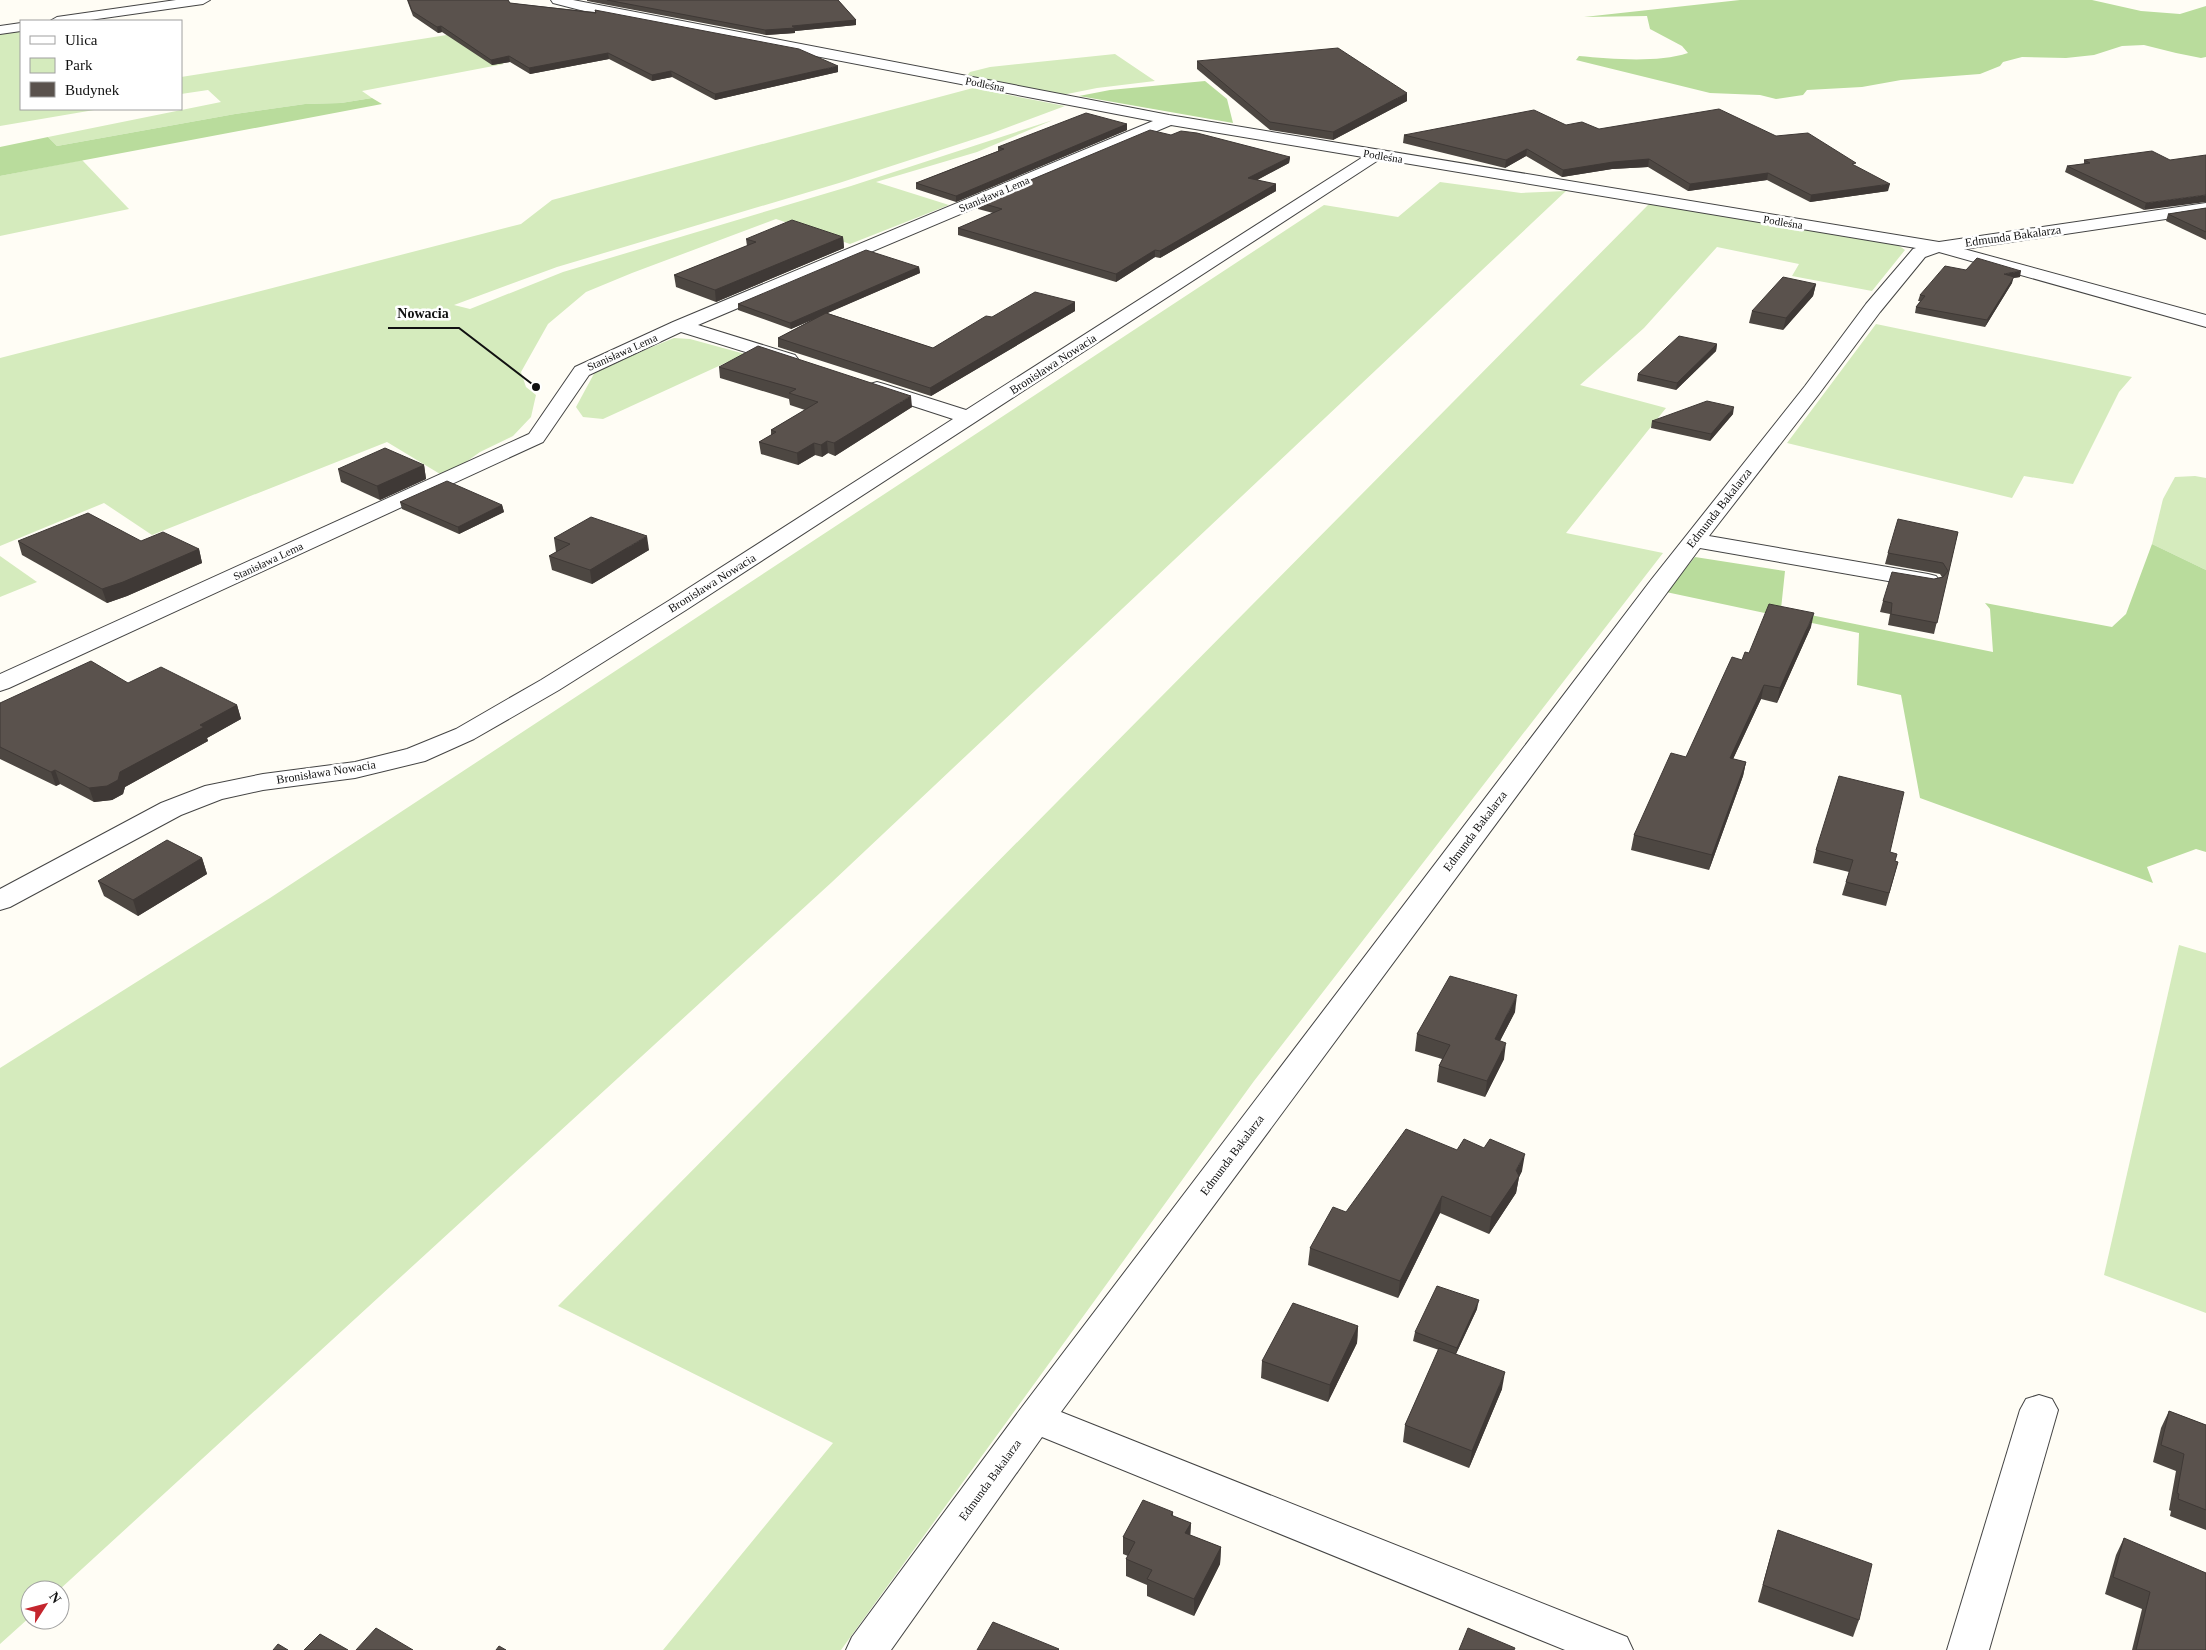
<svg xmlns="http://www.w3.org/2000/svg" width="2206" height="1650" font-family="Georgia,serif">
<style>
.green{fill:#d5ebbd}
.forest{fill:#b9dc9c}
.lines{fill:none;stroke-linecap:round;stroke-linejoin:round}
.minor-casing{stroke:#444;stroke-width:2}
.minor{fill:#fff;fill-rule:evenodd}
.wall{fill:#4d4742}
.shaded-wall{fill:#3f3936}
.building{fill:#5a524d;stroke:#3f3936}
.labels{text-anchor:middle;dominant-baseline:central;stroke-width:5;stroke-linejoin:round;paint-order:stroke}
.far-street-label{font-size:11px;fill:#111;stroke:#fff}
.street-label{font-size:12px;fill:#111;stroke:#fff}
.leader{fill:none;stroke:#111;stroke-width:2}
.callout-dot{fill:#111;stroke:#fff;stroke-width:2}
.callout-label{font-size:14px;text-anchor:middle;font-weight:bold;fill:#111;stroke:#fff;stroke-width:5;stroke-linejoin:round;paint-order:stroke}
</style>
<rect width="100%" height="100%" fill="#fffdf5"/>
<g class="green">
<path d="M21,30V109H100L0,126V33Z"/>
<path d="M453,34L504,64L362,91L372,98L341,103L305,104L235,114L57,146L48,137L221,102L208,90L181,94V77Z"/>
<path d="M1115,54L1155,81L1097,88L1062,95L966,77L970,72L990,67Z"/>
<path d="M973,88L1065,106L990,134L839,183L557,267L454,305L470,309L563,272L851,186L1053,120L977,152L876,182L949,205L850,244L776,219L632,273L586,292L548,324L521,372L526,387L536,395L531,417L513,436L480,452L445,477L387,442L152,535L104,503L0,546V358L521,224L552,200Z"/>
<path d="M82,160L129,209L0,236V176Z"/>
<path d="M1440,182L1521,193L1566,191L832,882L59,1590H30V1617L0,1644V1068L270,898L1324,205L1398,217Z"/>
<path d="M1649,204L1898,245L1905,250L1872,291L1792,276L1799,264L1717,247L1644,328L1580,385L1666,408L1566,533L1663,553L1254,1081L841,1650H663L833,1443L558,1306Z"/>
<path d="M1876,324L2132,377L2119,392L2073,484L2024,476L2012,498L1787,443Z"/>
<path d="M674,338L690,339L745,354L603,419L583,417L576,407L596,370Z"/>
<path d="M2195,476L2206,478V570L2152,544L2163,499L2175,477Z"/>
<path d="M0,556L37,582L0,597Z"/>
<path d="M2179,945L2206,953V1313L2104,1275Z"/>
</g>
<g class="forest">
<path d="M1740,0H2092L2141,11L2180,14L2206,6V57L2201,58L2176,53L2144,45L2122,46L2094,55L2066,58L2022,57L2003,62L2000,66L1980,74L1901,80L1862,87L1807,90L1803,95L1776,99L1760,95L1710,93L1576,60L1579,56C1612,59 1657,63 1688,53L1682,46L1650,29L1647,16L1584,17Z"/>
<path d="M1205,81L1227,99L1233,123L1079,96L1110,90Z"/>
<path d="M372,98L382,104L0,176V147L48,137L57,146L235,114L305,104L341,103Z"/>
<path d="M2152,544L2206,570V852L2196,849L2147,867L2153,883L1920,798L1901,695L1857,685L1859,633L1666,592L1695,557L1785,571L1781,609L1993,652L1990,609L1985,603L2112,627L2126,614Z"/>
</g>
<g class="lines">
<defs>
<g id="minor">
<path d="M176,0H210L203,4L83,21H50L57,17Z"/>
<path d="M551,0H573L1169,115L1939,242L2206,203V213L1964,249L2206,315V327L1939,252L1925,257L1880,312L1819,394L1709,536L1928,574L1936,576L1940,581L1936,586L1928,588L1700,548L1061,1412L1627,1637L1633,1650H1565L1042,1437L891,1650H846L852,1637L1022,1407L1651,580L1805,386L1866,304L1913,249L1916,248L1380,159L686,610L559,690L474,739L425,761L355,778L263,790L222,799L181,815L10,907L0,910V889L161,803L205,786L263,774L355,762L407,749L456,729L541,680L670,600L953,419L870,392L867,388L870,384L877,382L884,384L966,410L1363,157L1171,125L698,325L795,355L798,359L795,363L788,365L781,363L681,332L589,375L543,442L9,688L0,691V674L529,434L575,367L673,322L1153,121L592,13L553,3Z"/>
<path d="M21,23V31L0,34V26Z"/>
<path d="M2039,1395L2052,1399L2058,1410L1989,1650H1947L2020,1410L2026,1399Z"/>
</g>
</defs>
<use href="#minor" class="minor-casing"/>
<use href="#minor" class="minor"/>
</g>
<g class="wall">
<path d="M407,0H508L510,3L595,12V10L838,72L715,100L672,77L652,81L609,59L530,74L510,62L492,65L442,32L438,33L413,16Z"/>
<path d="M587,0H838L856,20V25L795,31V33L766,35L587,1Z"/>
<path d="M1197,61L1407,101L1333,140L1270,130L1197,69Z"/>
<path d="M1127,124V130L956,202L916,189V183L998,151V147Z"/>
<path d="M1566,125L1599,129L1776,136L1855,166L1888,191L1810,202L1767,180L1688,191L1648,167L1612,169L1562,177L1526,156L1505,168L1403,143L1404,135Z"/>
<path d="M1290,157L1289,163L1257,180L1276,184V191L1160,258L1155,257L1116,282L958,235V228L993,213L978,209V202Z"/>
<path d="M2084,160H2170L2144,210L2065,172L2067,166L2084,164Z"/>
<path d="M2206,208V240L2166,221L2168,214Z"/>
<path d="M843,237L844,248L716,302L676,287L674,275L747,246L746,239Z"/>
<path d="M919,267L920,273L827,313L933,348L992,317L1075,302V311L931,396L778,347V338L812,320L791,329L738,310V304Z"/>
<path d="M1966,270L2020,277L2013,278L2012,283L1985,327L1915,313L1916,307L1920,301H1918L1920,295Z"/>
<path d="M1816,284L1813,296L1783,330L1749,323L1752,311Z"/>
<path d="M1717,344L1716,351L1676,390L1637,381L1638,374Z"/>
<path d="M719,367L912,407L835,456L828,453L822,457L815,455L798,465L761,454L759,442L771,435V430L805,410L790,405L789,399L720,378Z"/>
<path d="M1733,414L1710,441L1651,428L1652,421Z"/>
<path d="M424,465L426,479L380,500L341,482L338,469Z"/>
<path d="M400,502L502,505L504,512L459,534L402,509Z"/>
<path d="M1958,532L1934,634L1888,625L1890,614L1880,612L1883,601L1934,579L1942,577L1940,574L1885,564L1888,553Z"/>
<path d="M554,538L649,550L592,584L552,570L549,556L556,552Z"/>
<path d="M18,541H141L199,549L202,563L127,596L107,603L22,555Z"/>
<path d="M1811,627L1777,703L1761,699L1733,759L1746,762L1743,776L1709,870L1631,850L1634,835L1686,757L1749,653Z"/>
<path d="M128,683L237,705L241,719L207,738L208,741L125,787L123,794L112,800L94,802L60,784L56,786L0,759V703Z"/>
<path d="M1816,850L1890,852L1895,861L1898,862L1886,906L1842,895L1849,872L1813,863Z"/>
<path d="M202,858L207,874L138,916L104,896L98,881Z"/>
<path d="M1515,1012L1500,1041L1504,1059L1485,1097L1437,1082L1439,1066L1442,1059L1415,1051L1417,1034Z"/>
<path d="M1522,1171L1519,1177L1516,1193L1489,1234L1440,1213L1398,1298L1308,1265L1310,1248L1346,1212Z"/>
<path d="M1477,1309L1456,1354L1502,1389L1469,1468L1403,1442L1405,1425L1439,1350L1413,1341L1415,1332Z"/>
<path d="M1358,1326L1357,1343L1328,1402L1261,1378L1262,1361Z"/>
<path d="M2169,1411L2206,1425V1530L2170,1516L2171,1511L2169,1510L2176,1471L2153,1462L2161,1428Z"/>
<path d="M1173,1512V1516L1191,1523L1190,1535L1221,1547L1220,1564L1194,1616L1147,1596V1585L1126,1576V1559L1128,1556L1123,1554V1537Z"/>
<path d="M2124,1538L2206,1650H2132L2142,1609L2105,1594L2116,1555Z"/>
<path d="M1773,1547L1859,1620L1853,1637L1758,1602Z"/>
</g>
<g class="shaded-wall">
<path d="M856,20V25L795,31V33L766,35L765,30L792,26Z"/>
<path d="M441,26L442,32L438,33L437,27Z"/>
<path d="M608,53L609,59L530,74L529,68Z"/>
<path d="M509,56L510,62L492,65L491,60Z"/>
<path d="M838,66V72L715,100V94Z"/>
<path d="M671,71L672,77L652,81V75Z"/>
<path d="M1407,93V101L1333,140V132Z"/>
<path d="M1127,124V130L956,202V196Z"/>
<path d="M1527,149L1526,156L1505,168L1506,160Z"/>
<path d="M1290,157L1289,163L1248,185V178Z"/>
<path d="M1649,159L1648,167L1612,169L1562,177L1563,170L1613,162Z"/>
<path d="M1768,173L1767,180L1688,191L1690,184Z"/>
<path d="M1276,184V191L1160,258V251Z"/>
<path d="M1890,184L1888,191L1810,202L1811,195Z"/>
<path d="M2206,195V202L2144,210L2146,203Z"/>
<path d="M843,237L844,248L716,302L715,290Z"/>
<path d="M1155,250V257L1116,282V274Z"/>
<path d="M919,267L920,273L791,329L790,323Z"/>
<path d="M2021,271L2020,277L2013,278L2012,283L1985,327L2004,274Z"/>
<path d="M1816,284L1813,296L1783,330L1786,318Z"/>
<path d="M1075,302V311L931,396L930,388Z"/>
<path d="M1717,344L1716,351L1676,390L1677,383Z"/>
<path d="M911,396L912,407L835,456L834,443Z"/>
<path d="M1734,407L1733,414L1710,441L1711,434Z"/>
<path d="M827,441L828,453L822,457L821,445Z"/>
<path d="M814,443L815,455L798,465L797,453Z"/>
<path d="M424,465L426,479L380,500L377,486Z"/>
<path d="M502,505L504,512L459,534L458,527Z"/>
<path d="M647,536L649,550L592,584L590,570Z"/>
<path d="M199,549L202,563L127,596L107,603L102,589Z"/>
<path d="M1814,613L1811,627L1777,703L1780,688Z"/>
<path d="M1764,685L1761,699L1727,772L1730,758Z"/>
<path d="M237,705L241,719L207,738L208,741L125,787L123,794L112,800L94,802L89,788L120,772L200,725Z"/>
<path d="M1746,762L1743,776L1709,870L1712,855Z"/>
<path d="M55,770L60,784L56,786L51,772Z"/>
<path d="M202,858L207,874L138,916L133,900Z"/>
<path d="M1517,995L1515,1012L1492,1056L1495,1039Z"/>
<path d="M1506,1043L1504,1059L1485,1097L1487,1081Z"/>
<path d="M1525,1154L1522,1171L1519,1177L1516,1193L1489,1234L1491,1217L1516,1170Z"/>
<path d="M1442,1196L1440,1213L1398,1298L1400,1281Z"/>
<path d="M1479,1300L1477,1309L1455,1356L1457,1348Z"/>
<path d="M1358,1326L1357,1343L1328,1402L1330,1385Z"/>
<path d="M1505,1372L1502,1389L1469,1468L1472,1451Z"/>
<path d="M1191,1523L1190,1540L1185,1533Z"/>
<path d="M1221,1547L1220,1564L1194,1616V1599Z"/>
</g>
<g class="building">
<path d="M408,0H508L510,3L596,13L595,10L799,49L838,66L715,94L671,71L652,75L608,53L529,68L509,56L491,60L441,26L437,27L412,11Z"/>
<path d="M607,0H838L856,20L792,26L795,28L765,30Z"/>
<path d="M1338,48L1407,93L1333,132L1270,122L1197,61Z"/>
<path d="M1719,109L1776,136L1808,133L1856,163L1852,164L1890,184L1811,195L1768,173L1690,184L1649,159L1613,162L1563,170L1527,149L1506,160L1404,135L1534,110L1566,125L1582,122L1599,129Z"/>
<path d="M1086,113L1127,124L956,196L916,183L1004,149L998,147Z"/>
<path d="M1150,130L1171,135L1181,131L1197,133L1290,157L1248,178L1276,184L1160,251L1155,250L1116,274L958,228L1002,209L978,202Z"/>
<path d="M2152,151L2170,160L2206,155V195L2146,203L2067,166L2090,163L2084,160Z"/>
<path d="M2206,208V232L2168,214Z"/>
<path d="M792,220L843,237L715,290L674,275L756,242L746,239Z"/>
<path d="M866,250L919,267L790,323L738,304Z"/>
<path d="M1977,258L2021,271L2004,274L2014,277L1987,320L1916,307L1925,296L1920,295L1945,266L1966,270Z"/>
<path d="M1783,277L1816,284L1786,318L1752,311Z"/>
<path d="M1035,292L1075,302L930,388L778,338L826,313L933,348L986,316L992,317Z"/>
<path d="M1679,336L1717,344L1677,383L1638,374Z"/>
<path d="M758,346L911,396L834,443L827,441L821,445L814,443L797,453L759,442L776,432L771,430L818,402L789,393L796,389L719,367Z"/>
<path d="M1707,401L1734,407L1711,434L1652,421Z"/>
<path d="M385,448L424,465L377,486L338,469Z"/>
<path d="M447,481L502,505L458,527L400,502Z"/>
<path d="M88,513L141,541L163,532L199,549L123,582L102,589L18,541Z"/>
<path d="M591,517L647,536L590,570L549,556L570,544L554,538Z"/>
<path d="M1898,519L1958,532L1937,623L1891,614L1892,603L1883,601L1892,572L1934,579L1943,577L1948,571L1943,563L1888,553Z"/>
<path d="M1769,604L1814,613L1780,688L1764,685L1730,758L1746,762L1712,855L1634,835L1671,753L1686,757L1732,657L1742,660L1745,652L1749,653Z"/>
<path d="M91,661L128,683L161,667L237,705L200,725L204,727L120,772L118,780L107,786L89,788L55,770L51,772L0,747V703Z"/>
<path d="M1839,776L1904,792L1890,852L1897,854L1895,861L1898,862L1889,893L1846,882L1853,860L1816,850Z"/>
<path d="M167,840L202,858L133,900L98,881Z"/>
<path d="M1450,976L1517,995L1495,1039L1506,1043L1487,1081L1439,1066L1450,1045L1417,1034Z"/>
<path d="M1406,1129L1457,1150L1464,1139L1484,1148L1490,1139L1525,1154L1516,1170L1519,1176L1491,1217L1442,1196L1400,1281L1310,1248L1333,1207L1346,1212Z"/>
<path d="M1437,1286L1479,1300L1457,1348L1415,1332Z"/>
<path d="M1293,1303L1358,1326L1330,1385L1262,1361Z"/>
<path d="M1439,1348L1505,1372L1472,1451L1405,1425Z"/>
<path d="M2169,1411L2206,1425V1510L2178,1499L2179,1494L2177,1493L2184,1454L2161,1445Z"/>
<path d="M1143,1500L1173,1512L1171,1515L1191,1523L1185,1533L1221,1547L1194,1599L1147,1579L1152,1570L1126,1559L1135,1542L1123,1537Z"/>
<path d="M1778,1530L1872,1564L1859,1620L1763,1585Z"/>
<path d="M2124,1538L2206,1573V1650H2136L2150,1592L2113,1577Z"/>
<path d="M993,1622L1059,1649L1058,1650H977Z"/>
<path d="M376,1628L413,1650H356Z"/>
<path d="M1468,1628L1515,1648L1514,1650H1459Z"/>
<path d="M320,1634L348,1650H304Z"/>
<path d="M278,1644L288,1650H273Z"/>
<path d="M499,1646L506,1650H496Z"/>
</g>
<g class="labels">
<g class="far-street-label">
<text transform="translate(985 84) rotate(11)">Podleśna</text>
<text transform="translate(1383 156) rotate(9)">Podleśna</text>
<text transform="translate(994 194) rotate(-23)">Stanisława Lema</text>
<text transform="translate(1783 222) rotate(9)">Podleśna</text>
<text transform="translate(622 352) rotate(-24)">Stanisława Lema</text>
<text transform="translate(268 561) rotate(-25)">Stanisława Lema</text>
</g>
<g class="street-label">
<text transform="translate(2013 236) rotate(-8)">Edmunda Bakalarza</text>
<text transform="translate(1053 364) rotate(-33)">Bronisława Nowacia</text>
<text transform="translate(1719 508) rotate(-52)">Edmunda Bakalarza</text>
<text transform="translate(712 583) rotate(-32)">Bronisława Nowacia</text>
<text transform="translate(326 772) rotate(-9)">Bronisława Nowacia</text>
<text transform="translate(1475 831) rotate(-53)">Edmunda Bakalarza</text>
<text transform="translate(1232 1155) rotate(-53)">Edmunda Bakalarza</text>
<text transform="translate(990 1480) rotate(-54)">Edmunda Bakalarza</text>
</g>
</g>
<path class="leader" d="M536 387L459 328H388"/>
<circle class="callout-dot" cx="536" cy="387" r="5"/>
<g class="callout-label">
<text x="423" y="318">Nowacia</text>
</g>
<rect x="20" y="20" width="162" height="90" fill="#ffffff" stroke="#a0a0a0"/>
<rect x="30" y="36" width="25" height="8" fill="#ffffff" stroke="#a0a0a0"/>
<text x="65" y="45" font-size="15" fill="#111111">Ulica</text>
<rect x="30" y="58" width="25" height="15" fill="#d5ebbd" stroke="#a0a0a0"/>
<text x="65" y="70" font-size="15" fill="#111111">Park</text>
<rect x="30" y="82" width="25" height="15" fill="#5a524d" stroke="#a0a0a0"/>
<text x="65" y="95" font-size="15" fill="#111111">Budynek</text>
<g transform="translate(45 1605) rotate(54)"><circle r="24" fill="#ffffff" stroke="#a0a0a0"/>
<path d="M0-4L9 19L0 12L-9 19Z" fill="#c4262e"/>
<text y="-8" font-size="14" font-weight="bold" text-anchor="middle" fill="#111111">N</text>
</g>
</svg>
